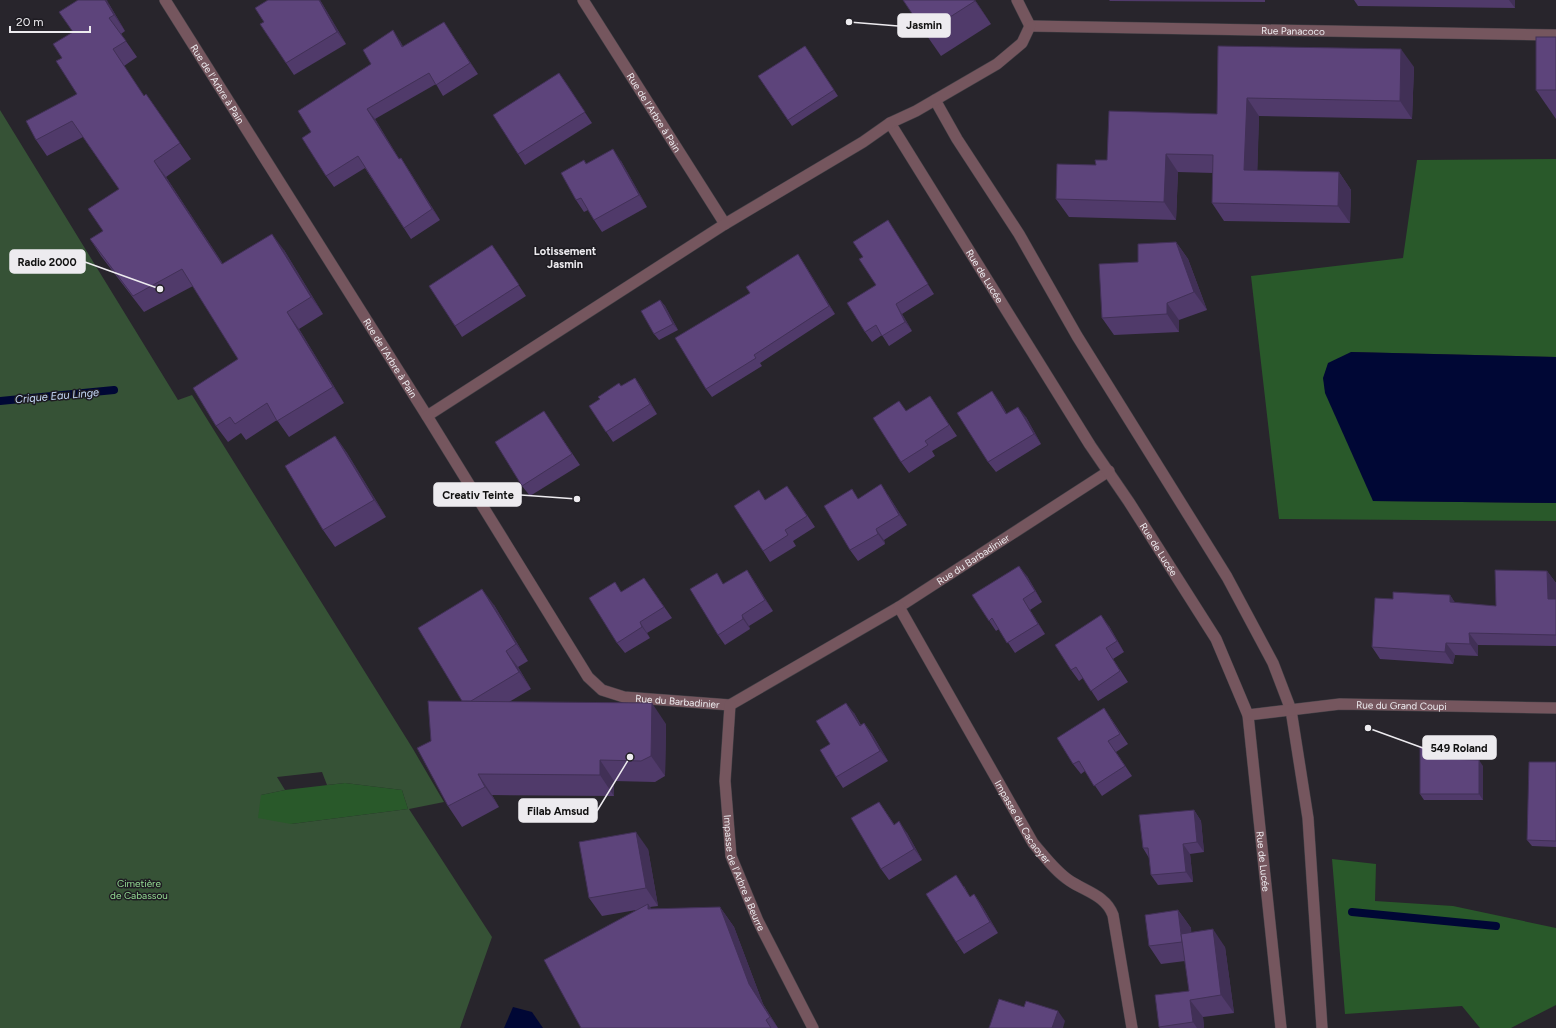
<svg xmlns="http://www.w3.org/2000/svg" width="1556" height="1028" font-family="Figtree,sans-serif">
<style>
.green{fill:#365236;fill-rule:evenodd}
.forest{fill:#29592a}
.water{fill:#000735}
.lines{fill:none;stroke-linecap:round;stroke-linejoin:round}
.stream{stroke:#000735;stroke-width:8}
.minor-casing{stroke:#444147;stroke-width:12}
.minor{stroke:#75565e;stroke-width:11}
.wall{fill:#503a6a}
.shaded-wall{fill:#413056}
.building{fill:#5d447b;stroke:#413056}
.labels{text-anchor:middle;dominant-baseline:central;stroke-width:3;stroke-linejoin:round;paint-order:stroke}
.street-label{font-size:10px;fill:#edebef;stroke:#1e1c22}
.park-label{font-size:10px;fill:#94db93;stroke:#1e1c22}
.neighbourhood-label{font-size:11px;font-weight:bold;fill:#edebef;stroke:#1e1c22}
.water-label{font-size:11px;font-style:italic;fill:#c6d9f9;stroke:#1e1c22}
.leader{fill:none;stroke:#edebef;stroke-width:1.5}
.callout-dot{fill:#edebef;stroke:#1e1c22;stroke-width:1.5}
.callout{fill:#edebef;stroke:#edebef;stroke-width:1.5}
.callout-label{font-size:11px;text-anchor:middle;font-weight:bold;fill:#111}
</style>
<rect width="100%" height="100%" fill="#28252c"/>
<path class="green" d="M0,110L178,400L192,395L413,749L444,802L409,809L492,937L460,1028H0ZM322,772L327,785L345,783L402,790L408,809L291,824L261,795L285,790L277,777Z"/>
<g class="forest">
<path d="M1556,159V357L1351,352L1373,501L1556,503V521L1279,519L1251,276L1403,258L1417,160Z"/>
<path d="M345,783L402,790L408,809L291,824L258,818L261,795L285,790Z"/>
<path d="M1332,859L1376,864L1375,901L1453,906L1556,928V1005L1511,1028H1480L1462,1006L1345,1014Z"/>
</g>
<g class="water">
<path d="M1351,352L1556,357V503L1373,501L1325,393L1323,378L1328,363Z"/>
<path d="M513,1007L532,1012L543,1028H504Z"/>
</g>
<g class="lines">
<g class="stream">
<path d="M0,401L114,390"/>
<path d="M1352,912L1496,926"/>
</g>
<defs>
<g id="minor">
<path id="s1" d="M165,0L427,416L588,677L602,690L624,697L730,705L899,607L1109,471"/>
<path id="s2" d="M583,0L725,224"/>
<path d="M1017,0L1030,26"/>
<path id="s3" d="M1030,26L1556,35"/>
<path d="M935,100L957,139L1019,234L1077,336L1227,577L1273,663L1291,710L1308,818L1322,1028"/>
<path id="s4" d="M890,123L1090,445L1129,502L1216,639L1248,715L1281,1028"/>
<path d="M427,416L725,224L863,142L890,123L916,111L997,64L1022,43L1030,26"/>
<path id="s5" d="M899,607L1033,843C1045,857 1056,872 1070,881C1087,892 1106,896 1113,915L1132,1028"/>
<path id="s6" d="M730,705L725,781L731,856L758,921L813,1028"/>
<path id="s7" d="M1248,715L1340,704L1556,708"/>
</g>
</defs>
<use href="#minor" class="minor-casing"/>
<use href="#minor" class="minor"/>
</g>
<g class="wall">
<path d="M320,0L346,44L294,75L286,63Z"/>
<path d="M975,0L991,24L941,56L925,33Z"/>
<path d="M1109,0H1265V2L1110,1Z"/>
<path d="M1354,0H1515V8L1358,6Z"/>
<path d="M109,4L125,31L121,34L137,57L124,66L144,96L146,94L191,159L166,177L223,264L284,250L323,314L299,329L344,403L289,437L277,420L246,440L241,433L228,442L216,426L238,359L193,286L144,312L101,256L90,239L103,231L119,189L83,137L47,156L36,140L77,94L62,58L73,32Z"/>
<path d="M451,33L478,74L443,96L436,84L375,119L399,159L401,158L408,169L440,220L411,239L365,168L334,187L326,176L371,64L400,41L403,47Z"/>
<path d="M1556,37V119L1536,90Z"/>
<path d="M805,46L838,96L792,126L758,76Z"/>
<path d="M1218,46L1414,67L1412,119L1259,116L1257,171L1339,172L1351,190L1350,223L1224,221L1212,203L1213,173L1178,172L1176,220L1069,217L1056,199L1096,165L1217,114Z"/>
<path d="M559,73L592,123L525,165L518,154Z"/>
<path d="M621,161L647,207L602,232L594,220L588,210L584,212L576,200L586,163Z"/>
<path d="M888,220L894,230L934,294L902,314L912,331L889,346L882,335L872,342L865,332L876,285L863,257Z"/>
<path d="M1176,242L1188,259L1207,310L1179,320V332L1114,335L1102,318L1138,262Z"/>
<path d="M492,245L526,296L462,337L455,326Z"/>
<path d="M803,262L835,314L760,363L762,366L712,397L706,389L750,293Z"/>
<path d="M660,300L665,306L678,330L659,340L654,334Z"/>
<path d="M635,378L641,387L657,414L613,442L589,406L600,400L598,397L621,386Z"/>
<path d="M930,396L957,436L932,451L935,456L909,473L901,462L906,411Z"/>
<path d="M1000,402L1007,414L1026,417L1041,444L996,472L988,462Z"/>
<path d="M551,422L580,465L530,496L522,486Z"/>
<path d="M335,436L347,453L386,517L335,547L323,530Z"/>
<path d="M852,489L858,499L888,495L907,525L884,540L885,544L858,561L850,550Z"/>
<path d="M795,497L815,527L793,541L796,546L770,562L763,551L766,500Z"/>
<path d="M747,570L773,611L749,626L750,629L725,645L718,635L724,584Z"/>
<path d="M1547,571L1556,583V646L1478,645V656L1455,655L1453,664L1380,659L1372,647L1393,599L1450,595L1455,603L1496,606Z"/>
<path d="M1027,576L1042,602L1030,610L1045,634L1015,653L999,629L996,631L972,595Z"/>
<path d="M644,578L672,618L647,633L650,638L625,653L617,643L615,582L621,592Z"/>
<path d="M494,605L528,661L518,667L531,689L509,702L666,724L665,776L655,782L614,781V796L492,795L499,807L462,827L448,806L431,741L462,701Z"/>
<path d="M1109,626L1124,652L1113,659L1128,682L1098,701L1083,678L1079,681L1071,670Z"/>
<path d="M1104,708L1128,744L1116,752L1132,776L1102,796L1085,771L1081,774L1073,764Z"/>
<path d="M854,713L861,725L864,723L872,734L888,761L843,788L836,777L830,744Z"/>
<path d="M1442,747L1447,753V759L1483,766V800H1424L1420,794Z"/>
<path d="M1556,762V847L1532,846L1527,840Z"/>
<path d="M879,802L894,824L907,833L922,860L889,880L881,869Z"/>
<path d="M1194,810L1201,821L1204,852L1190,854L1193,882L1158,885L1151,875L1149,858L1143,848Z"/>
<path d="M648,849L658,906L650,907L651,909L720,907L734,927L763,1004L778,1028H581L636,910L602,916L589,898Z"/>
<path d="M964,886L970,897L974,894L982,906L998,933L964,954L956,942Z"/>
<path d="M1178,910L1191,928V932L1225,947L1234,1013L1203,1017L1204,1028H1160L1159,1027L1189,991L1185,961L1161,964L1149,946Z"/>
</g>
<g class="shaded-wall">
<path d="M105,0H107L109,4L125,31L114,15Z"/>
<path d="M319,0H320L346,44L337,32Z"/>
<path d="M974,0H975L991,24Z"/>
<path d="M1509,0H1515V8Z"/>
<path d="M444,22L451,33L478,74L470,63Z"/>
<path d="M393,30L400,41L410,58L402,47Z"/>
<path d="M1401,49L1414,67L1412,119L1400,101Z"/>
<path d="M559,73L567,84L592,123L585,112Z"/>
<path d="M1247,98L1259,116L1257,188L1244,170Z"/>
<path d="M367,109L375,119L406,170L399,159Z"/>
<path d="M613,149L621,161L647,207L639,195Z"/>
<path d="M1166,154L1178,172L1176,220L1164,202Z"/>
<path d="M401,158L408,169L440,220L432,209Z"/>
<path d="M154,161L166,177L234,281L222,264Z"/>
<path d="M1339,172L1351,190L1350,223L1338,206Z"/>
<path d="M888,220L894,230L934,294L928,284Z"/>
<path d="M272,234L284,250L323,314L311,297Z"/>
<path d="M1176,242L1188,259L1207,310L1194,292Z"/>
<path d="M798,254L803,262L835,314L829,306Z"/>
<path d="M660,300L665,306L678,330L673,324Z"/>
<path d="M1167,303L1179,320V332L1167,314Z"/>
<path d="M896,304L902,314L912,331L905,322Z"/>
<path d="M287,312L299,329L344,403L333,387Z"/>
<path d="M635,378L641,387L657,414L650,404Z"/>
<path d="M992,391L1000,402L1013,425L1006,414Z"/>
<path d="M1018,407L1026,417L1041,444L1034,434Z"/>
<path d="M335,436L347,453L386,517L374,500Z"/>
<path d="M881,484L888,495L907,525L899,515Z"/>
<path d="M876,529L884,540L885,544L878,534Z"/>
<path d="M1019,566L1027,576L1042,602L1035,591Z"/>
<path d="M747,570L754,581L773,611L765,600Z"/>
<path d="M1547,571L1556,583V611L1548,599Z"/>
<path d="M482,589L494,605L528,661L516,644Z"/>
<path d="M1450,595L1458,607L1450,602Z"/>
<path d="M1023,599L1030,610L1045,634L1038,624Z"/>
<path d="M742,615L749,626L750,629L743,619Z"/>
<path d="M1101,615L1109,626L1124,652L1117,641Z"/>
<path d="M640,622L647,633L650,638L642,627Z"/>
<path d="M1469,633L1478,645V656L1470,644Z"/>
<path d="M1446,643L1455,655L1453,664L1445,652Z"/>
<path d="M506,651L518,667L531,689L519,672Z"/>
<path d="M652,703L666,724L665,776L651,756Z"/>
<path d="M846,703L854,713L867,737L860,726Z"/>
<path d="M864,723L872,734L888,761L880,751Z"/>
<path d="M1442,747L1447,753V765L1443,759Z"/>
<path d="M600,760L614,781V796L600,775Z"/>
<path d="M1479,760L1483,766V800L1479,794Z"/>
<path d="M478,774L492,795L499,807L485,787Z"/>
<path d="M1194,810L1201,821L1204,852L1197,842Z"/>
<path d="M899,821L907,833L922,860L914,849Z"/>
<path d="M636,832L648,849L658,906L646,888Z"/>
<path d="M1183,844L1190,854L1193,882L1186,872Z"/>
<path d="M974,894L982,906L998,933L990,922Z"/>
<path d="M648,904L661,923L648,909Z"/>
<path d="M720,907L734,927L763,1004L778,1028L770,1017L749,984Z"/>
<path d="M1178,910L1191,928L1194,960L1182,942Z"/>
<path d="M1213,929L1225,947L1234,1013L1221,995Z"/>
<path d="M1190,1000L1203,1017L1204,1028H1197L1193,1022Z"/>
<path d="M1058,1011L1065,1021L1063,1028H1052Z"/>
</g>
<g class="building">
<path d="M78,0H105L114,15L109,18L126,41L113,49L144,96L146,94L180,143L154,161L222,264L272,234L311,297L287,312L333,387L277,421L267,403L235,424L230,417L216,426L193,388L238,359L182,269L133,296L90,239L103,231L88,209L119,189L72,121L36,140L26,121L77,94L56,61L62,58L53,44L73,32L59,12Z"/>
<path d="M268,0H319L337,32L286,63L260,24L264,22L255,8Z"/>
<path d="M903,0H974L975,1L925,33Z"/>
<path d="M444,22L470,63L436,85L429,73L367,109L399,159L401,158L432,209L404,228L358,156L326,176L302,138L311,132L298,111L371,64L363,50L393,30L402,47Z"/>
<rect x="1536" y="37" width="20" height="53"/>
<path d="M805,46L834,90L788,120L758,76Z"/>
<path d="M1218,46L1401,49L1400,101L1247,98L1244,170L1339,172L1338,206L1212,203L1213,155L1166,154L1164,202L1056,199L1057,164L1096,165L1095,160H1107L1109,111L1217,114Z"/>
<path d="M559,73L585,112L518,154L493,115Z"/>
<path d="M613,149L639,195L594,220L581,198L576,200L561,173L584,160L586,164Z"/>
<path d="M888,220L928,284L896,304L905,322L882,336L876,325L865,332L847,303L876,285L859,259L863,257L853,242Z"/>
<path d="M1176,242L1194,292L1167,303V314L1102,318L1099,264L1138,262V244Z"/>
<path d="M492,245L519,285L455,326L429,286Z"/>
<path d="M798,254L829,306L754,355L756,358L706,389L675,338L750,293L746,287Z"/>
<path d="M660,300L673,324L654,334L641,311Z"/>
<path d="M635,378L650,404L606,432L589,406L600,399L598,397L619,383L621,386Z"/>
<path d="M992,391L1006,414L1018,407L1034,434L988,462L957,413Z"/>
<path d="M930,396L949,425L925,441L928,445L901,462L873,418L899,401L906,411Z"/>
<path d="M544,411L572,454L522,486L495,442Z"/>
<path d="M335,436L374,500L323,530L285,466Z"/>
<path d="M881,484L899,515L876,529L878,534L850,550L824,506L852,489L858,499Z"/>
<path d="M787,486L807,516L785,530L788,535L763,551L734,506L759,490L765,500Z"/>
<path d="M1019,566L1035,591L1023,599L1038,624L1007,643L992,618L989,621L972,595Z"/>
<path d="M747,570L765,600L742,615L743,619L718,635L690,589L717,573L723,584Z"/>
<path d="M1495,570L1547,571L1548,599H1556V635L1469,633L1470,644L1446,643L1445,652L1372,647L1375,598L1393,599V592L1450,595V602L1496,606Z"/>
<path d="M644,578L664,607L640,622L642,627L617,643L589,598L615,582L621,592Z"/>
<path d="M482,589L516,644L506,651L519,672L471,701H462L418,628Z"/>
<path d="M1101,615L1117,641L1106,648L1120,671L1091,691L1076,667L1071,670L1055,645Z"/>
<path d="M428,701L652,703L651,756L641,761L600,760V775L478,774L485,787L448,806L417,748L431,741Z"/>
<path d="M846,703L860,726L864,723L880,751L836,777L820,750L830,744L816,721Z"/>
<path d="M1104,708L1120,734L1108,741L1125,766L1094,786L1079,761L1073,764L1057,738Z"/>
<path d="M1420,747H1442L1443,759L1479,760V794H1420Z"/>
<path d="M1529,762H1556V841L1527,840Z"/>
<path d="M879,802L894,825L899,821L914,849L881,869L851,818Z"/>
<path d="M1194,810L1197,842L1183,844L1186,872L1151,875L1148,848H1143L1139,815Z"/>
<path d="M636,832L646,888L589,898L579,842Z"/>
<path d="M956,875L970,897L974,894L990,922L956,942L926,894Z"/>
<path d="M648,904V909L720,907L749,984L770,1017L766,1020L771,1028H581L544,960Z"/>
<path d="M1178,910L1182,942L1149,946L1145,915Z"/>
<path d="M1213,929L1221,995L1190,1000L1193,1022L1159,1027L1155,995L1189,991L1181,934Z"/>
<path d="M999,999L1024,1007L1026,1001L1058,1011L1052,1028H989Z"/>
</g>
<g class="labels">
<g class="street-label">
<text stroke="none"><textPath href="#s3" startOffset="263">Rue Panacoco</textPath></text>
<text stroke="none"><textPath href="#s1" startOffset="99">Rue de l'Arbre à Pain</textPath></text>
<text stroke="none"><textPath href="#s2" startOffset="133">Rue de l'Arbre à Pain</textPath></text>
<text stroke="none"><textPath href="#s4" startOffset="180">Rue de Lucée</textPath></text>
<text stroke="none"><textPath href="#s1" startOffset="423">Rue de l'Arbre à Pain</textPath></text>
<text stroke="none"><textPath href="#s4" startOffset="504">Rue de Lucée</textPath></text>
<text stroke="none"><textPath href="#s1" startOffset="1230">Rue du Barbadinier</textPath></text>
<text stroke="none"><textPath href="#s1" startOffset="894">Rue du Barbadinier</textPath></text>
<text stroke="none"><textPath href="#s7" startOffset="154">Rue du Grand Coupi</textPath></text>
<text stroke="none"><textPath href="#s5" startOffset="248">Impasse du Cacaoyer</textPath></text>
<text stroke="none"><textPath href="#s4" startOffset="840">Rue de Lucée</textPath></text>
<text stroke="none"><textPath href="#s6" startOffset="171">Impasse de l'Arbre à Beurre</textPath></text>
</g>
<g class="park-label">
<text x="139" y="883">Cimetière<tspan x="139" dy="12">de Cabassou</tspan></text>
</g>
<g class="neighbourhood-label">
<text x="565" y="251">Lotissement<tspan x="565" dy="13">Jasmin</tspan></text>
</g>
<g class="water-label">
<text transform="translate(57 396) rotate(-5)">Crique Eau Linge</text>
</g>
</g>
<path class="leader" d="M849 22L898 26M160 289L85 262M577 499L521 495M1368 728L1423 748M630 757L597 811"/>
<g class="callout-dot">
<circle cx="849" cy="22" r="4"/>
<circle cx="160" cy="289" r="4"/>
<circle cx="577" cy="499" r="4"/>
<circle cx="1368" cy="728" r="4"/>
<circle cx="630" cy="757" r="4"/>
</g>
<g class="callout">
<rect x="898" y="14" width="52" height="23" rx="4"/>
<rect x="10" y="250" width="75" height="23" rx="4"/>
<rect x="434" y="483" width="87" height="23" rx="4"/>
<rect x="1423" y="736" width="73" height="23" rx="4"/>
<rect x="519" y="799" width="78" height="23" rx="4"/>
</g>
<g class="callout-label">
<text x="924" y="29">Jasmin</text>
<text x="47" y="266">Radio 2000</text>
<text x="478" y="499">Creativ Teinte</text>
<text x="1459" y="752">549 Roland</text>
<text x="558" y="815">Filab Amsud</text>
</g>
<path d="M10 26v6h80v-6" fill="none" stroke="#edebef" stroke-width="2"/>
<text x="16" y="26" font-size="12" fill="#edebef" stroke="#1e1c22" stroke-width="3" paint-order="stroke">20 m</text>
</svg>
